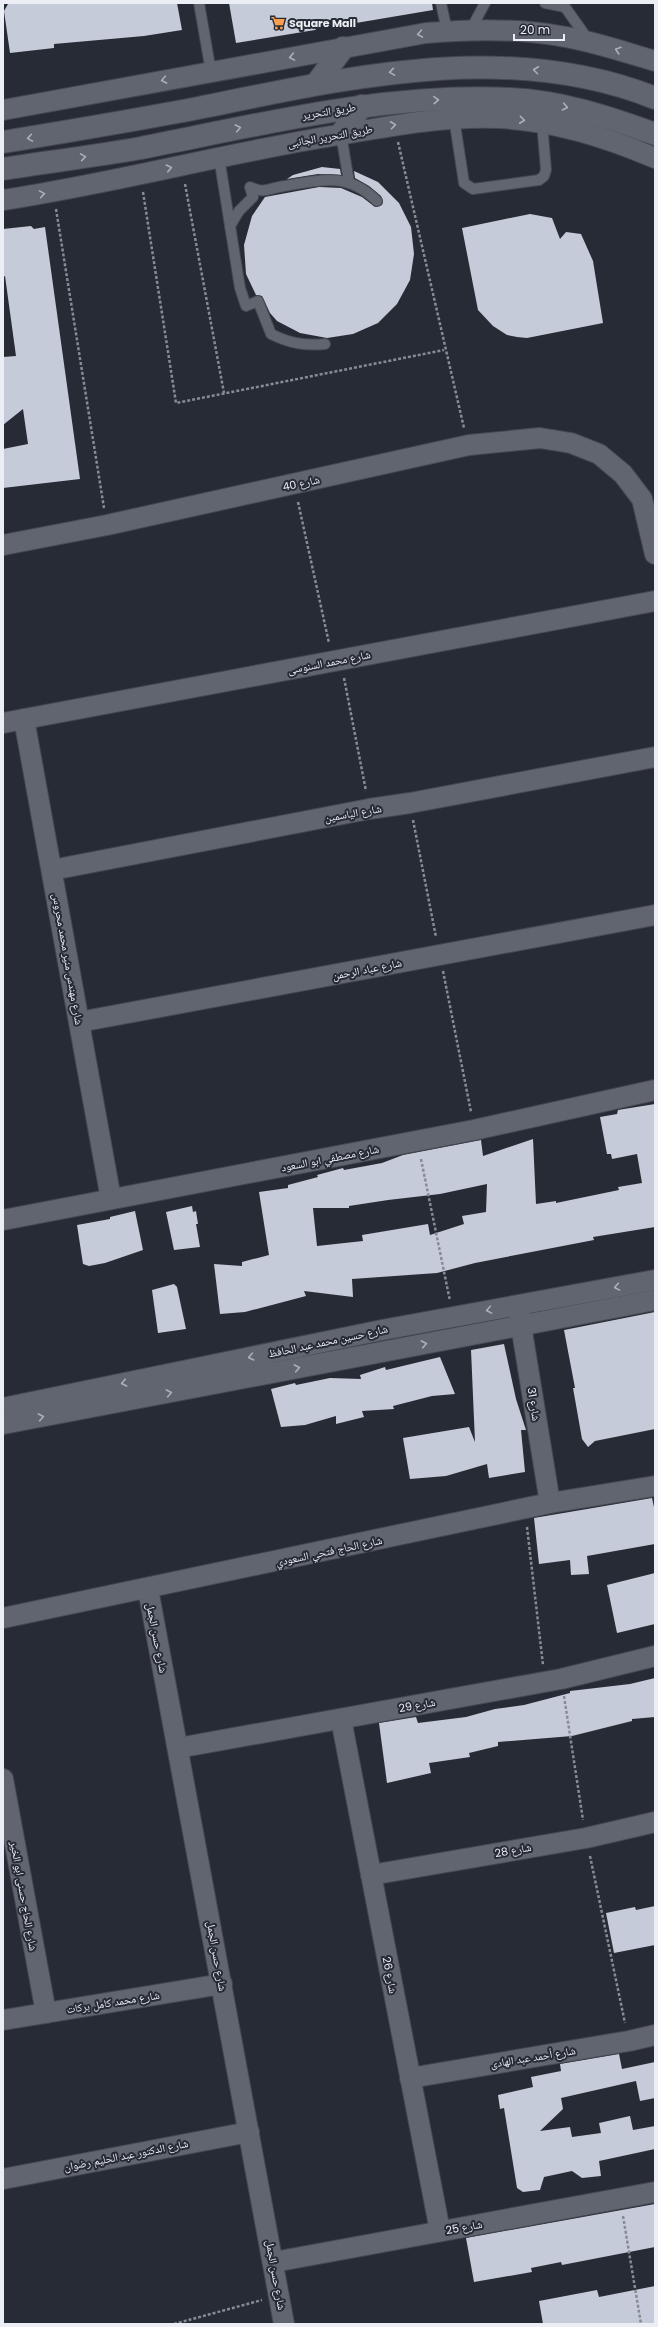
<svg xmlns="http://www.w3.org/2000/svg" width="658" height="2327" font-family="Poppins,'Noto Naskh Arabic',sans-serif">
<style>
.building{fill:#c5cbd8;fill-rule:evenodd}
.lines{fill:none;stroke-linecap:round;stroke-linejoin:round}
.service-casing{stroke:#454851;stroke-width:12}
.minor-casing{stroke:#454851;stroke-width:22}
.tertiary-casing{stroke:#454851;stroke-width:24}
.path{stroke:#878b93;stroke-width:2.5;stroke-dasharray:3 2;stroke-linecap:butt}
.service{stroke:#606570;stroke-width:10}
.minor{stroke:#606570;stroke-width:20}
.tertiary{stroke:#606570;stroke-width:22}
.oneway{stroke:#acb0b9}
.labels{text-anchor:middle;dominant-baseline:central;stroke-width:4;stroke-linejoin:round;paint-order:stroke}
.poi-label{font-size:11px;font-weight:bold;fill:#ebeef4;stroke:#272b35;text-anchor:start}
.street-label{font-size:11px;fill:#ebeef4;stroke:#272b35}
</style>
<rect width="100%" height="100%" fill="#272b35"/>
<g class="building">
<path d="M16,3H177L182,30L144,36L54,44V48L10,53L4,11L8,4Z"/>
<path d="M229,3H432L433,10L350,24L335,18L325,22L315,30L236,43Z"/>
<path d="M322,167L340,169L341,175L318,174L287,179L293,175Z"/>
<path d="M354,171L378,182L399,203L411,227L414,254L410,280L397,304L378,323L353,334L327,338L300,333L277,321L270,313L262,296L256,295L246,274L244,245L252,216L265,197L319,187L341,188L362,197L375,207L382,205L383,202L381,196L369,186L355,178Z"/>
<path d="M530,214L552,218L560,239L566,232L581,234L593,261L603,323L527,338L517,337L507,335L493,326L478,310L462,228Z"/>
<path d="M31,226L34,229L45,227L80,479L3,488V449L28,444L23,409L3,425V357L16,356L5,276L3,277V229Z"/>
<path d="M655,1104V1227L593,1237L594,1240L475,1263L437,1273L352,1279L353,1297L304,1291L306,1296L245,1312L220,1314L214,1264L242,1266V1262L269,1255L259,1192L288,1188V1185L318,1177L317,1175L343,1168L344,1170L382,1163L403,1155L481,1140L483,1156L533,1139L536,1204L556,1201V1203L619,1190L618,1187L642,1183L637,1154L612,1159L611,1154H607L600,1117L617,1114L618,1110ZM487,1184L486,1212L462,1216L464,1224L430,1235L428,1224L362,1235L363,1241L317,1246L313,1208H349V1206L388,1200L440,1194Z"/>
<path d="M192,1206L193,1212L196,1211L198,1224H196L200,1247L174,1250L166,1212Z"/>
<path d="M135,1211L143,1250L105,1263L89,1266L83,1264L77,1225L110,1219V1217Z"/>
<path d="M174,1284L177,1287L186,1329L158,1333L152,1290Z"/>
<path d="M655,1312V1429L595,1441L588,1447L582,1439L573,1388H575L564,1330Z"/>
<path d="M504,1344L516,1399L526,1430H521L525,1472L489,1478L487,1464L446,1476L410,1479L403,1438L469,1427L475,1442L471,1350Z"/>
<path d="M440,1357L455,1394L432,1396L393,1406L394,1409L362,1411L364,1417L336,1424V1416L305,1425L281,1427L271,1389L295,1383L296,1385L330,1378L361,1379L360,1375L385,1367L386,1370Z"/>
<path d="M652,1498L655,1512V1544L587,1556L589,1574L571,1575L570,1560L539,1564L534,1518Z"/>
<path d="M655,1573V1624L617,1633L607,1585Z"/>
<path d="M655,1678V1717L632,1719V1721L572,1736L498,1742V1746L469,1753L470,1757L429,1763L431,1773L387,1783L379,1723L416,1717L418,1723L466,1717L495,1709L524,1705L570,1693V1691L630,1684Z"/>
<path d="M655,1906V1945L614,1953L606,1913L635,1907L636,1910Z"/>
<path d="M619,2054L622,2069L655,2062V2098L640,2101L636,2081L561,2098L563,2109L540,2131L570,2127L572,2137L601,2133L599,2123L630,2116L633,2130L655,2126V2149L599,2161L601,2176L582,2178L572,2171L544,2177L540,2190L523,2192L517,2188L504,2108L500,2109L498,2095L533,2087L531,2077L561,2071L560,2064Z"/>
<path d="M655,2204V2247L562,2265L561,2262L531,2268L532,2272L474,2282L466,2238Z"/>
<path d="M655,2286V2324H543L539,2301L597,2290L599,2297Z"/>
</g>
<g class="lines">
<defs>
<g id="service">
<path d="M199,3L211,72"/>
<path d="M441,3L447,31"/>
<path d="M545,3L565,7L589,41"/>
<path d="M471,29L485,3"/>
<path d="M454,118L464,183L473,189L539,180L544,176L546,170L542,122"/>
<path d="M341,134L349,182"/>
<path d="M219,157L240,288L246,306L258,301L271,334C289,343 304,346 325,344"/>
<path d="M230,226L239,211L253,197L250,187C264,193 265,190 279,187C317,181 346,170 377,201"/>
</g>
<g id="minor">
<path d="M3,110L426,33C471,29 515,28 560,36C593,41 624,52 655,61"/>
<path d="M3,200C115,183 226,153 338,135C391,126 443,116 497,118C552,120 604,136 655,158"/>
<path d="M3,545L107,525L469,445L540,438L571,443L599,454L623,474L642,499L655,554"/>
<path d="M24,719L111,1199"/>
<path d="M3,723L655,601"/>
<path d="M52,870L369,809L410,803L655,757"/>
<path d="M79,1022L655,915"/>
<path d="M3,1220L474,1130L655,1090"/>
<path d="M519,1313L550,1503"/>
<path d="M3,1408L382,1330L655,1280"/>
<path d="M3,1424L655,1300"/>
<path d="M148,1589L284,2324"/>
<path d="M3,1618L550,1503L655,1486"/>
<path d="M341,1719L440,2231"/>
<path d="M178,1748L561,1679L655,1656"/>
<path d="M3,1779L46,2013"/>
<path d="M371,1875L586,1838L655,1822"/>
<path d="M3,2020L222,1984"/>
<path d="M410,2078L629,2041L655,2035"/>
<path d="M3,2179L249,2132"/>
<path d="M274,2262L655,2192"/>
</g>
<g id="tertiary">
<path d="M317,83L343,48"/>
<path d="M341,134L362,106"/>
<path d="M3,142C70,131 137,120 203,107C351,77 509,40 655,98"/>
<path d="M3,169C49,162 95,156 141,148C263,124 385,93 510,99C560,101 608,117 655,134"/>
</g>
</defs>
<use href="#service" class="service-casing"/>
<use href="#minor" class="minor-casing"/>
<use href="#tertiary" class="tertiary-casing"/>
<g class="path">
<path d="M398,142L464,428"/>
<path d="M185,184L224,393"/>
<path d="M143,192L176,403L444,350"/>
<path d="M56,209L104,508"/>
<path d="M298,502L329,643"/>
<path d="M344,678L366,791"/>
<path d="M413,820L436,937"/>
<path d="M443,971L471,1112"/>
<path d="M421,1159L450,1301"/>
<path d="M527,1527L543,1665"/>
<path d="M564,1696L583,1820"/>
<path d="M590,1856L625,2023"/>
<path d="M623,2216L641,2324"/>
<path d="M174,2324L262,2300"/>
</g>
<use href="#service" class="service"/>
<use href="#minor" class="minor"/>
<use href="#tertiary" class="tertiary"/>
</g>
<defs><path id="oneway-chevron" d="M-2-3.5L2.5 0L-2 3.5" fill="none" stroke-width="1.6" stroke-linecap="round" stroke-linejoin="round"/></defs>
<g class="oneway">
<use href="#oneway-chevron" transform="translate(420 34) rotate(170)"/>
<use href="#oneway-chevron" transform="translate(618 50) rotate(-163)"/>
<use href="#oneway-chevron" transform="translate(292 57) rotate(170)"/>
<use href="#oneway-chevron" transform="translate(536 70) rotate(-173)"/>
<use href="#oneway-chevron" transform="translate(392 72) rotate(171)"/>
<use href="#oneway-chevron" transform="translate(164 80) rotate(169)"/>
<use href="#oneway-chevron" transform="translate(436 100) rotate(-2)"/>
<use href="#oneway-chevron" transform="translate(565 107) rotate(12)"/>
<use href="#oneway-chevron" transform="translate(522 120) rotate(6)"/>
<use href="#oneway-chevron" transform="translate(393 125) rotate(-8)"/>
<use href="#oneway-chevron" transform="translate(238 128) rotate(-11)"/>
<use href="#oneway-chevron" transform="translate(30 138) rotate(171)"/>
<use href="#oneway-chevron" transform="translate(83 157) rotate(-9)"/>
<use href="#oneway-chevron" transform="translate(169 168) rotate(-13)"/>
<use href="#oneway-chevron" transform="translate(42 194) rotate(-9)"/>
<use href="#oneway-chevron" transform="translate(617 1287) rotate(170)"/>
<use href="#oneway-chevron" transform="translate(489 1310) rotate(170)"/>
<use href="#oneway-chevron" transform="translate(424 1344) rotate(-11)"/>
<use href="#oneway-chevron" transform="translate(251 1357) rotate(168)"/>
<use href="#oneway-chevron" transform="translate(297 1368) rotate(-11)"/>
<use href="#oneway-chevron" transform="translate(124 1383) rotate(168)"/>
<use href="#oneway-chevron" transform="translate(169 1393) rotate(-11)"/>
<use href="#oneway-chevron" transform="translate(41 1417) rotate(-11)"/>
</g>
<defs>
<symbol id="supermarket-bare" viewBox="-9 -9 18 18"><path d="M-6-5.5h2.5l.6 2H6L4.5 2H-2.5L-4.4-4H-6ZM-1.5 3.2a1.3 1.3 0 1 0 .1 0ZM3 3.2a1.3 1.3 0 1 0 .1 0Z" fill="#fb9e51" stroke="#272b35" stroke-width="2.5" paint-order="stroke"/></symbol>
</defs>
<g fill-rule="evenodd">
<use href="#supermarket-bare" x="268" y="13" width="20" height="20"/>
</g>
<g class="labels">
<g class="poi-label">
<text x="289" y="23">Square Mall</text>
</g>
<g class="street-label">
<text transform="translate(329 111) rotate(-9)">طريق التحرير</text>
<text transform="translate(330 136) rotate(-10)">طريق التحرير الجانبى</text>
<text transform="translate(301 483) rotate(-12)">شارع 40</text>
<text transform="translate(329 662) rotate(-11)">شارع محمد السنوسى</text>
<text transform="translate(353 813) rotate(-10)">شارع الياسمين</text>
<text transform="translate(68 959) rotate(80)">شارع مهندس منير محمد محروس</text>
<text transform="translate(367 969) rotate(-11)">شارع عباد الرحمن</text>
<text transform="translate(330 1158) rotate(-11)">شارع مصطفي ابو السعود</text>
<text transform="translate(328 1341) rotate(-12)">شارع حسين محمد عبد الحافظ</text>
<text transform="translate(534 1404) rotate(81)">شارع 31</text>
<text transform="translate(329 1551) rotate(-12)">شارع الحاج فتحي السعودي</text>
<text transform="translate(157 1638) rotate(79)">شارع حسن الجمل</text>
<text transform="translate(417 1705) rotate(-10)">شارع 29</text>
<text transform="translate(513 1850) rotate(-10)">شارع 28</text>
<text transform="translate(24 1896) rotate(80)">شارع الحاج حسنى ابو الخير</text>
<text transform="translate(217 1956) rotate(80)">شارع حسن الجمل</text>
<text transform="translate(390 1975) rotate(79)">شارع 26</text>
<text transform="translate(113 2002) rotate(-9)">شارع محمد كامل بركات</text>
<text transform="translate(533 2057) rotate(-9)">شارع أحمد عبد الهادى</text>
<text transform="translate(126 2155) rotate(-11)">شارع الدكتور عبد الحليم رضوان</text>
<text transform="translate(464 2227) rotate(-10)">شارع 25</text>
<text transform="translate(276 2275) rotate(80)">شارع حسن الجمل</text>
</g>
</g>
<rect width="658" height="2327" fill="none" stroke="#ebeef4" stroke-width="8"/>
<path d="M514 34v6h50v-6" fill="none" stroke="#ebeef4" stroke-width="2"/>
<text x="520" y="34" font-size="12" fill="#ebeef4" stroke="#272b35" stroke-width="3" paint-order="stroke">20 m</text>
</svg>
